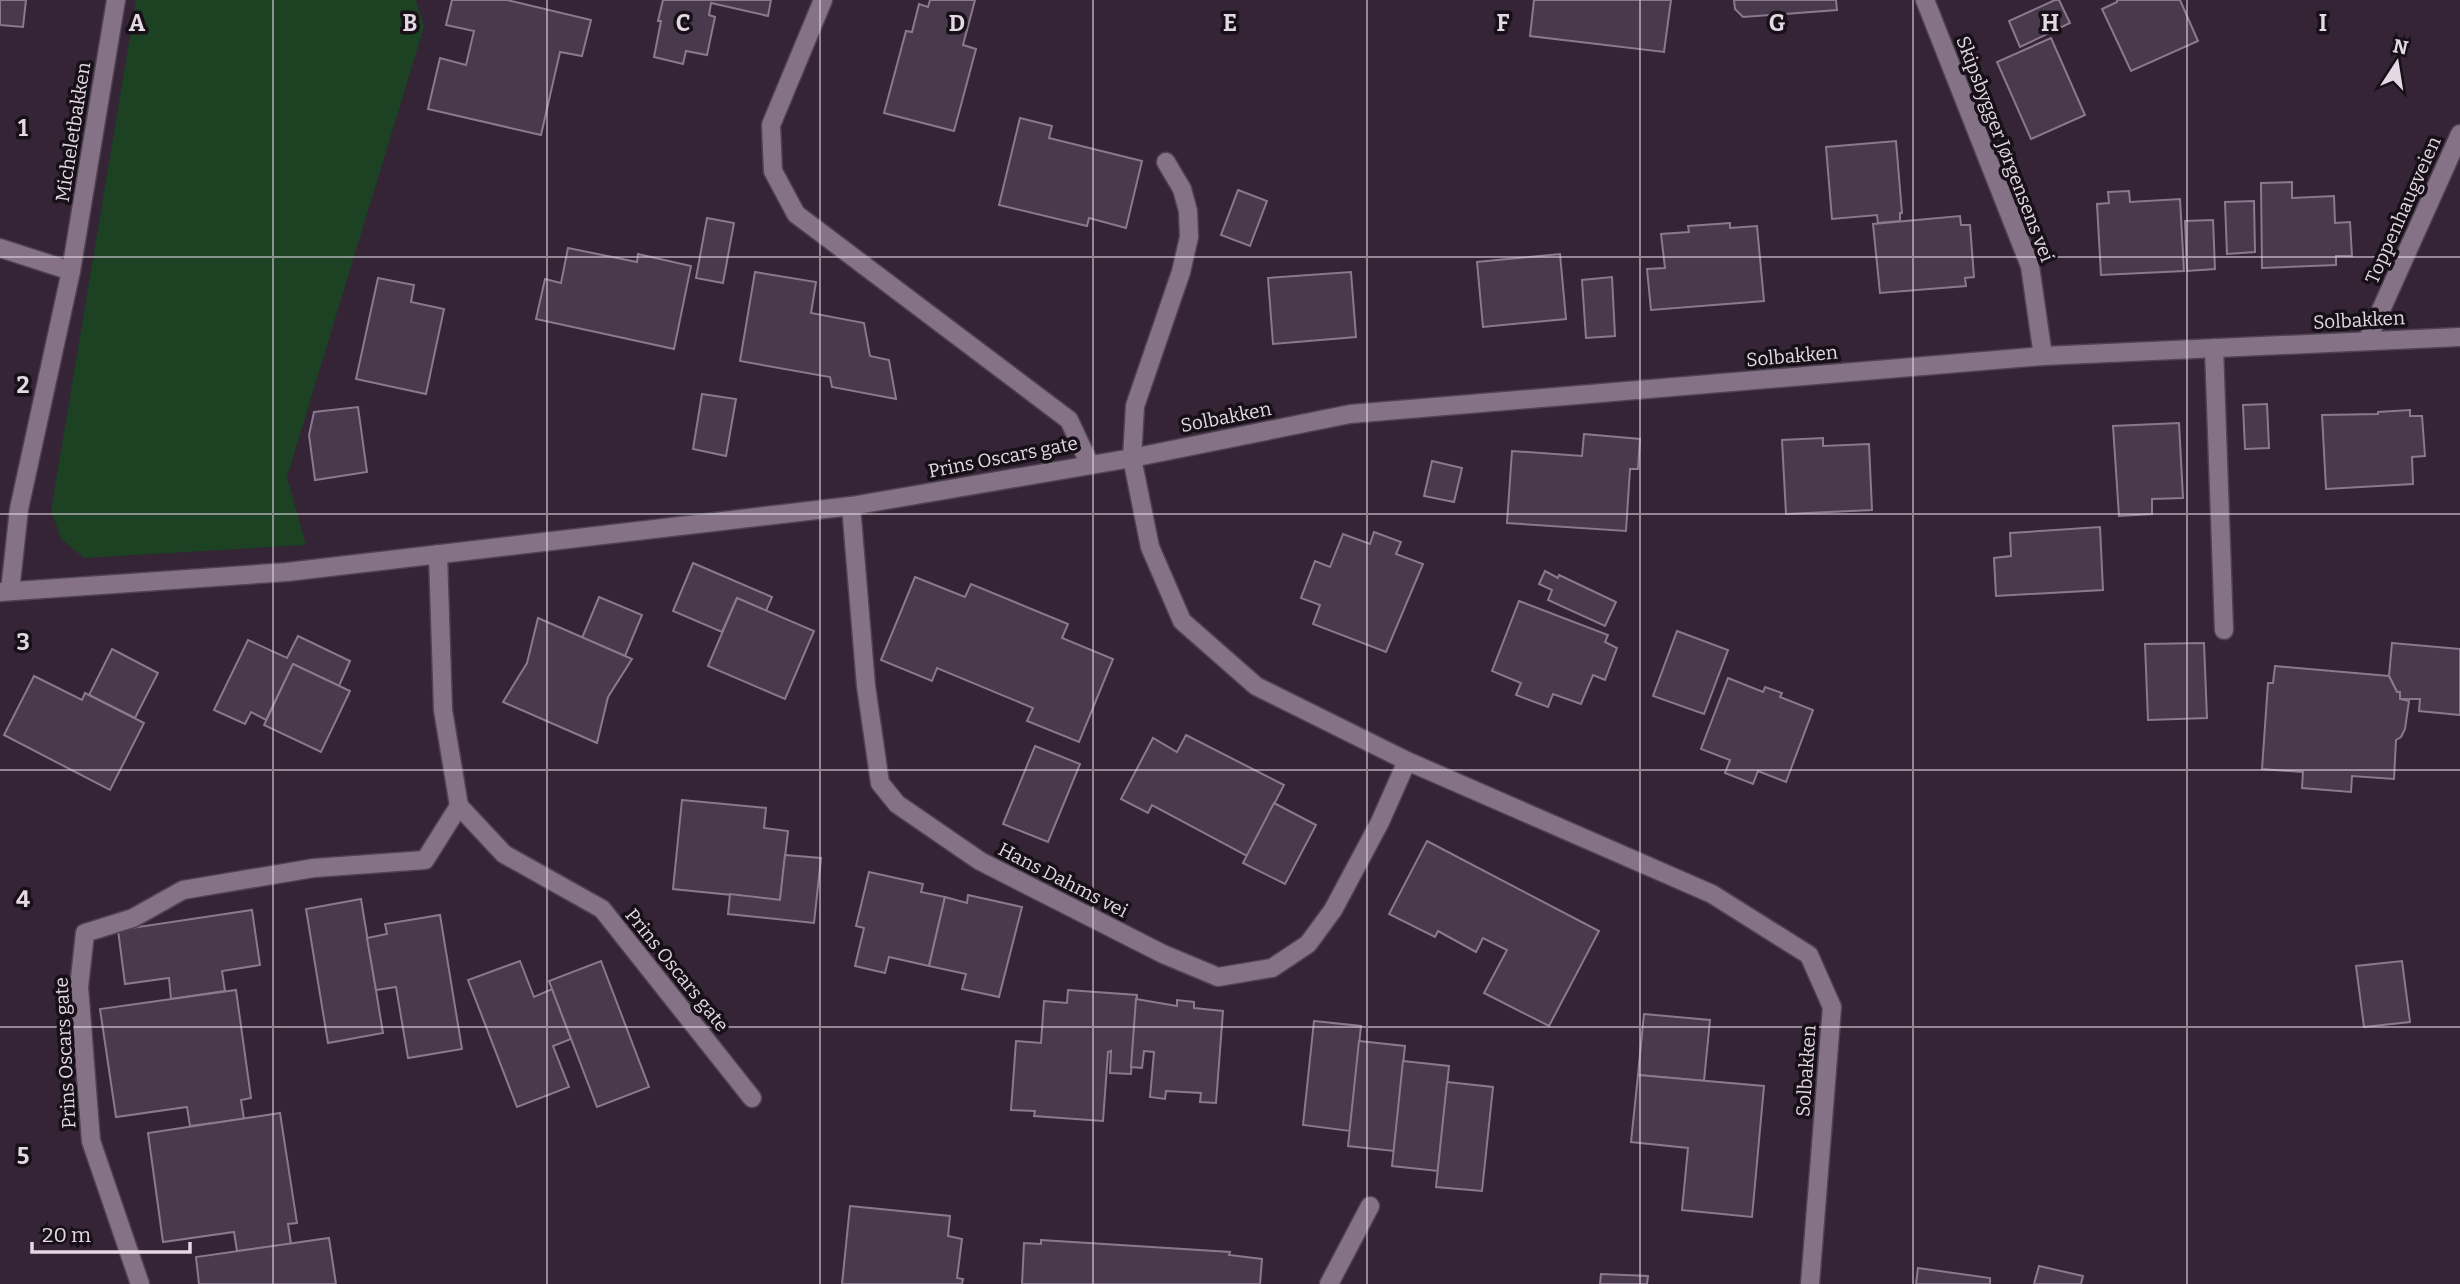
<svg xmlns="http://www.w3.org/2000/svg" width="2460" height="1284" font-family="Bitter,serif">
<style>
.green{fill:#1c4123}
.building{fill:#49394c;stroke:#8b788e;stroke-width:2}
.lines{fill:none;stroke-linecap:round;stroke-linejoin:round}
.minor-casing{stroke:#4f4251;stroke-width:21}
.minor{stroke:#857287;stroke-width:18}
.grid{fill:none;stroke:#e3d8e4;stroke-width:2;stroke-opacity:0.55}
.labels{text-anchor:middle;dominant-baseline:central;stroke-width:7;stroke-linejoin:round;paint-order:stroke}
.street-label{font-size:19px;fill:#e3d8e4;stroke:#171018}
.grid-label{font-size:23px;text-anchor:middle;font-weight:bold;fill:#e3d8e4;stroke:#171018;stroke-width:7;stroke-linejoin:round;paint-order:stroke}
</style>
<rect width="100%" height="100%" fill="#342436"/>
<path class="green" d="M136,0H416L424,27L287,477L306,545L84,558L61,539L51,510Z"/>
<g class="building">
<path d="M0,0H26L23,27L0,25Z"/>
<path d="M452,0H507L591,20L582,56L560,52L541,135L428,109L440,58L466,65L474,31L446,25Z"/>
<path d="M663,0H771L768,16L711,3L709,15L715,17L707,55L686,51L683,64L654,57L661,21H658Z"/>
<path d="M930,0H975L963,45L976,49L954,131L884,113L906,31L912,32L919,4L928,7Z"/>
<path d="M1534,0H1671L1664,52L1530,36Z"/>
<path d="M1734,0H1836L1837,10L1743,17L1735,9Z"/>
<path d="M2055,0H2059L2070,23L2020,47L2009,21Z"/>
<path d="M2117,0H2180L2198,41L2131,71L2102,9L2117,2Z"/>
<path d="M2051,38L2085,115L2031,139L1997,62Z"/>
<path d="M1020,118L1052,126L1049,138L1142,161L1126,228L1089,218L1087,226L999,205Z"/>
<path d="M1896,141L1902,213H1900V221L1878,223L1877,215L1832,219L1826,147Z"/>
<path d="M2292,182V198L2334,196L2335,223L2350,222L2352,256H2336V265L2262,268L2261,183Z"/>
<path d="M1238,190L1267,201L1250,246L1221,235Z"/>
<path d="M2129,191L2130,202L2180,199L2184,271L2101,275L2097,204L2109,203L2108,192Z"/>
<path d="M2254,201L2255,252L2227,254L2225,202Z"/>
<path d="M1960,216L1961,225H1970L1974,277L1965,278L1966,286L1880,293L1873,224Z"/>
<path d="M707,218L734,223L723,283L696,278Z"/>
<path d="M2213,220L2215,269L2187,271L2185,221Z"/>
<path d="M1730,223V228L1757,226L1764,301L1651,310L1647,269L1665,268L1661,234L1689,232L1688,226Z"/>
<path d="M568,248L637,262L638,254L691,266L674,349L536,319L545,279L561,283Z"/>
<path d="M1560,254L1566,319L1483,327L1477,262Z"/>
<path d="M755,272L816,282L811,313L864,323L870,356L889,360L896,399L832,387L830,377L740,361Z"/>
<path d="M1351,272L1356,337L1273,344L1268,278Z"/>
<path d="M1612,277L1615,336L1586,338L1582,280Z"/>
<path d="M378,278L414,285L411,302L444,309L426,394L356,379Z"/>
<path d="M702,394L736,399L726,456L693,449Z"/>
<path d="M2267,404L2269,448L2245,449L2243,405Z"/>
<path d="M358,407L367,472L315,480L309,435L314,412Z"/>
<path d="M2410,410V416H2422L2425,456L2412,457L2413,484L2326,489L2322,415L2378,414V412Z"/>
<path d="M2179,423L2183,498L2152,499V514L2119,516L2113,426Z"/>
<path d="M1584,434L1640,439L1638,469H1630L1626,531L1507,523L1512,451L1582,456Z"/>
<path d="M1823,438V446L1869,444L1872,510L1786,514L1782,440Z"/>
<path d="M1432,461L1462,468L1454,502L1424,496Z"/>
<path d="M2100,527L2103,590L1996,596L1994,558L2011,556L2010,533Z"/>
<path d="M1374,532L1401,542L1396,554L1423,564L1386,652L1313,624L1320,605L1301,598L1315,561L1330,567L1343,534L1370,544Z"/>
<path d="M693,563L772,597L766,611L737,598L722,632L673,611Z"/>
<path d="M1545,571L1558,578L1559,575L1616,602L1605,626L1548,600L1552,590L1539,584Z"/>
<path d="M915,577L965,597L971,584L1068,624L1062,638L1113,659L1079,742L1027,721L1033,708L937,668L932,681L881,660Z"/>
<path d="M599,597L642,615L625,656L582,638Z"/>
<path d="M737,598L814,631L785,699L708,666Z"/>
<path d="M1519,601L1608,635L1605,642L1617,648L1605,680L1593,675L1581,704L1553,694L1548,707L1516,695L1521,683L1492,671Z"/>
<path d="M538,618L632,659L608,697L597,743L503,702L527,663Z"/>
<path d="M1677,631L1728,650L1704,714L1653,696Z"/>
<path d="M298,636L350,661L339,686L293,664L266,720L251,712L245,724L214,710L248,640L287,658Z"/>
<path d="M2204,643L2207,718L2148,720L2145,644Z"/>
<path d="M2392,643L2460,649V715L2419,711L2420,699H2400V692H2397L2389,676Z"/>
<path d="M112,649L158,673L135,718L89,695Z"/>
<path d="M293,664L350,691L321,752L264,725Z"/>
<path d="M2275,666L2389,676L2397,692H2400V699L2409,701L2405,729L2401,737L2396,740L2394,779L2352,776L2351,792L2302,788L2303,772L2262,769L2268,683H2273Z"/>
<path d="M34,676L82,700L85,693L144,723L110,790L4,735Z"/>
<path d="M1728,678L1763,692L1765,687L1782,693L1780,697L1813,710L1786,782L1758,771L1753,784L1725,773L1730,760L1701,749Z"/>
<path d="M1186,735L1284,785L1247,856L1152,805L1148,813L1121,799L1153,738L1177,752Z"/>
<path d="M1035,746L1080,764L1048,842L1003,824Z"/>
<path d="M682,800L766,808L764,828L788,831L780,900L673,889Z"/>
<path d="M1274,803L1316,825L1285,884L1243,863Z"/>
<path d="M1427,841L1599,931L1549,1026L1484,993L1507,950L1483,938L1476,952L1438,931L1435,937L1389,914Z"/>
<path d="M785,855L821,858L814,923L728,914L730,894L780,900Z"/>
<path d="M869,872L923,884L921,892L945,897L929,966L889,957L885,973L855,966L864,928L856,926Z"/>
<path d="M968,895L1022,907L999,997L962,989L966,974L929,966L945,897L967,903Z"/>
<path d="M361,899L383,1033L328,1043L306,909Z"/>
<path d="M252,910L260,965L222,971L225,991L171,999L169,978L125,984L118,930Z"/>
<path d="M440,915L462,1049L408,1058L396,987L376,990L367,938L387,934L385,924Z"/>
<path d="M520,961L534,997L552,989L571,1039L553,1046L569,1087L517,1107L468,980Z"/>
<path d="M601,961L649,1087L597,1107L549,981Z"/>
<path d="M2402,961L2410,1022L2364,1027L2356,966Z"/>
<path d="M236,990L251,1098L241,1100L244,1119L190,1126L187,1107L116,1117L100,1009Z"/>
<path d="M1068,990L1137,995L1131,1074L1110,1073L1111,1051L1108,1052L1103,1121L1034,1116L1035,1111L1011,1110L1016,1041L1041,1043L1044,1001L1067,1003Z"/>
<path d="M1136,999L1177,1006V1000L1194,1002V1008L1223,1011L1216,1103L1200,1102L1201,1093L1166,1091L1165,1099L1150,1097L1154,1052L1144,1051L1142,1068L1131,1067Z"/>
<path d="M1644,1014L1710,1020L1704,1081L1638,1075Z"/>
<path d="M1314,1021L1361,1026L1350,1131L1303,1125Z"/>
<path d="M1359,1041L1405,1046L1394,1151L1348,1146Z"/>
<path d="M1403,1061L1449,1066L1438,1171L1392,1166Z"/>
<path d="M1638,1075L1764,1086L1752,1217L1682,1210L1688,1148L1631,1142Z"/>
<path d="M1447,1082L1493,1087L1482,1191L1436,1187Z"/>
<path d="M280,1113L297,1223L288,1224L291,1244L237,1251L234,1232L163,1242L148,1133Z"/>
<path d="M850,1206L950,1216L948,1236L962,1239L957,1278L963,1279L962,1284H842Z"/>
<path d="M329,1238L336,1284H199L196,1257Z"/>
<path d="M1041,1240L1230,1252L1229,1255L1262,1259L1260,1284H1022L1024,1243L1041,1244Z"/>
<path d="M2039,1266L2083,1276L2081,1284H2034Z"/>
<path d="M1918,1268L1990,1278V1284H1916Z"/>
<path d="M1601,1274L1648,1276L1647,1284H1600Z"/>
</g>
<g class="lines">
<defs>
<g id="minor">
<path d="M823,0L771,125L773,171L796,214L1069,420L1090,465"/>
<path d="M1925,0L2030,266L2043,356"/>
<path d="M1166,162L1182,189L1188,211L1189,237L1181,272L1135,406L1132,458L1150,547L1182,621L1256,686L1407,761L1712,894L1809,955L1832,1007L1810,1284"/>
<path d="M0,248L71,271"/>
<path d="M2367,341L2460,134"/>
<path d="M2214,348L2224,630"/>
<path d="M851,506L866,686L880,783L897,804L980,861L1163,954L1218,977L1272,968L1308,944L1333,910L1380,822L1407,761"/>
<path d="M10,591L19,509L71,271L116,0"/>
<path d="M0,592L287,572L851,506L1132,458L1350,414L2043,356L2460,337"/>
<path d="M459,806L504,854L602,909L752,1098"/>
<path d="M140,1284L91,1141L79,987L85,933L133,918L183,890L314,868L425,860L459,806L443,710L438,554"/>
<path d="M1329,1284L1370,1206"/>
</g>
</defs>
<use href="#minor" class="minor-casing"/>
<use href="#minor" class="minor"/>
</g>
<path class="grid" d="M273,0V1284M547,0V1284M820,0V1284M1093,0V1284M1367,0V1284M1640,0V1284M1913,0V1284M2187,0V1284M0,257H2460M0,514H2460M0,770H2460M0,1027H2460"/>
<g class="labels">
<g class="street-label">
<text transform="translate(73 132) rotate(-81)">Micheletbakken</text>
<text transform="translate(2005 149) rotate(69)">Skipsbygger Jørgensens vei</text>
<text transform="translate(2403 210) rotate(-66)">Toppenhaugveien</text>
<text transform="translate(2359 320) rotate(-3)">Solbakken</text>
<text transform="translate(1792 356) rotate(-5)">Solbakken</text>
<text transform="translate(1226 417) rotate(-11)">Solbakken</text>
<text transform="translate(1003 457) rotate(-11)">Prins Oscars gate</text>
<text transform="translate(1063 880) rotate(27)">Hans Dahms vei</text>
<text transform="translate(677 970) rotate(51)">Prins Oscars gate</text>
<text transform="translate(65 1053) rotate(-93)">Prins Oscars gate</text>
<text transform="translate(1806 1071) rotate(-86)">Solbakken</text>
</g>
</g>
<g class="grid-label">
<text x="137" y="31">A</text>
<text x="410" y="31">B</text>
<text x="683" y="31">C</text>
<text x="957" y="31">D</text>
<text x="1230" y="31">E</text>
<text x="1503" y="31">F</text>
<text x="1777" y="31">G</text>
<text x="2050" y="31">H</text>
<text x="2323" y="31">I</text>
<text x="23" y="136">1</text>
<text x="23" y="393">2</text>
<text x="23" y="650">3</text>
<text x="23" y="907">4</text>
<text x="23" y="1164">5</text>
</g>
<g transform="translate(2397 63) rotate(12)" stroke="#171018" stroke-width="5" paint-order="stroke">
<path d="M0-5L12 26L0 18L-12 26Z" fill="#e3d8e4"/>
<text y="-10" font-size="19" font-weight="bold" text-anchor="middle" fill="#e3d8e4">N</text>
</g>
<path d="M32 1242v10h158v-10" fill="none" stroke="#e3d8e4" stroke-width="3.5"/>
<text x="42" y="1242" font-size="21" fill="#e3d8e4" stroke="#171018" stroke-width="5" paint-order="stroke">20 m</text>
</svg>
